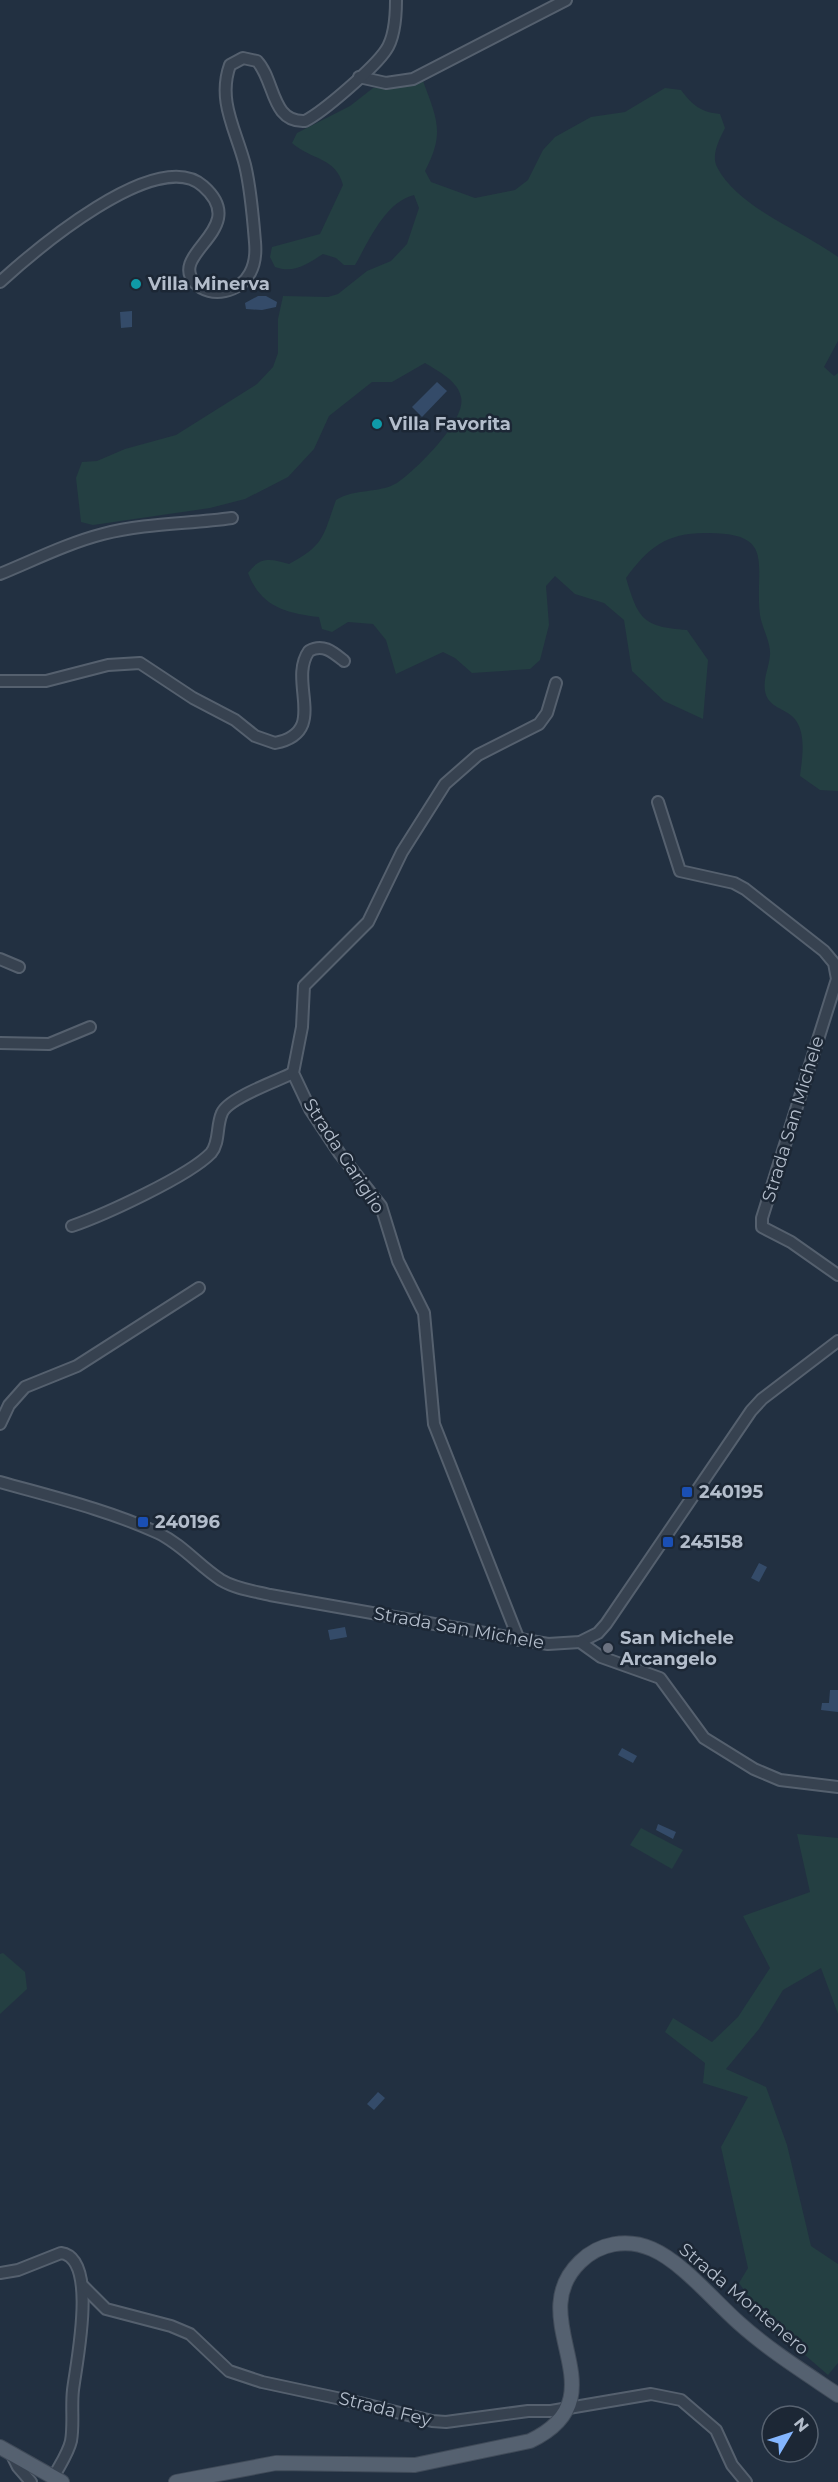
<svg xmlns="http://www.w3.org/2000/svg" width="838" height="2482" font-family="Montserrat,sans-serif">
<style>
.green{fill:#243f42}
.water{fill:#344b69}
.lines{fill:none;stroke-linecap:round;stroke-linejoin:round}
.minor-casing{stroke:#55606e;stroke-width:14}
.major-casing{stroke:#404b59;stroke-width:16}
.minor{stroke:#374250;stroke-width:10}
.major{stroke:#556170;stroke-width:14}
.culture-dot{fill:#0f9aa8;stroke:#1c2735;stroke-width:2}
.transit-dot{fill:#1a4fb4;stroke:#1c2735;stroke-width:2}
.worship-dot{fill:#6b7280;stroke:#1c2735;stroke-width:2}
.labels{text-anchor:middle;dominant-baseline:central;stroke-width:5;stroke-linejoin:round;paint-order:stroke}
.poi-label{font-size:18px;font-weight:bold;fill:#b3bdcb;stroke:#1c2735;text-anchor:start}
.street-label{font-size:18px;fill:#b3bdcb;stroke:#1c2735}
</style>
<rect width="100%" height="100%" fill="#223041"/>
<g class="green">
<path d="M423,81C437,119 445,133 425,171L431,182L475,198L515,190L528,180L543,150L555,137L591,117L625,112L665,88L681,90C693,106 701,112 720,114L725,128C719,140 711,155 717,167C738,208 801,230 838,257V341L824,367L834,376L838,373V791L820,790L800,776C802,759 807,733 794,718C785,708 768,708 765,691C763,678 769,668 770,655C771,642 762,628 760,615C754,565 778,532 705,533C666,533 648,548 626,578C638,618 642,627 687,630L708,660L703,719L664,701L632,671L624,620L604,603L575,594L555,576L546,586L549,625L540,660L530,669L472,673L455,658L443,652L396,674L386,640L373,624L348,622L332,632L322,629L319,617C286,613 261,607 248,573C260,556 271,559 289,564C325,545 323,536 336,500C355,488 378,494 397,483C415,471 467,420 461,397C458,381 438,371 425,363L392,382H372L329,416L314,449L288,477L245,499L210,508L93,525L81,522L76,478L82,462L97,461L125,449L176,435L257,384L273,367L278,353V319L283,296L328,297L338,294L367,271L391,261L407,244L419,208L414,195C385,202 369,241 355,265H344L336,258L323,254C307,264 294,274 275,267L270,257L272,247L320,234L343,185C336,157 311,160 292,143L297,133L350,106L373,88L411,85Z"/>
<path d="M641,1828L683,1850L672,1869L630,1845Z"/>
<path d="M797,1834L838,1838V2014L821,1968L783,1990L759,2029L726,2069L766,2087L787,2145L811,2246L838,2264V2363L828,2375L766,2321L739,2283L748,2268L721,2147L748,2097L703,2083L705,2063L665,2032L673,2018L712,2042L738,2017L770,1968L743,1916L810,1892Z"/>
<path d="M3,1953L25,1972L27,1989L0,2014V1954Z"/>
</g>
<g class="water">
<path d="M258,296H266L277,302L276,307L262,310L246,309L245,303Z"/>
<path d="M132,311V327L121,328L120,312Z"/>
<path d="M437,382L447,391L422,417L412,407Z"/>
<path d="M759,1563L767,1567L759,1582L751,1578Z"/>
<path d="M345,1627L347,1637L330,1640L328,1630Z"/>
<path d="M830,1690H838V1712L821,1710L822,1703H829Z"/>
<path d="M622,1748L637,1756L633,1763L618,1755Z"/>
<path d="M658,1824L676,1832L673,1839L656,1830Z"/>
<path d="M378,2092L385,2098L374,2110L367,2104Z"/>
</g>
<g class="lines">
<defs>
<g id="minor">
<path d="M359,77L386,83L413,79L566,0"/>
<path d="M0,282C33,252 157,145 203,186C252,229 167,253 195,283C211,299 240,292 250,273C255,264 256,253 255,242C253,217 251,190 245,165C236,130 217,101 230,65L243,58L257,61C275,80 271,123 305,121C323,112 375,67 386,50C395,37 396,16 396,0"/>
<path d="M0,574C34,560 68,543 103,534C146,523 189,524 232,518"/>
<path d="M0,681H46L108,665L140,663L193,698L235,720L255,736L275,743C330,732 287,682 309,651C323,643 333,652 344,661"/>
<path d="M658,802L680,871L734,883L745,889L824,951L834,963L837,979L762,1218V1227L791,1242L838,1275"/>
<path d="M0,959L19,967"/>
<path d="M0,1043L49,1044L90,1027"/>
<path d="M72,1226C104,1215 189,1176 211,1153C220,1142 216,1126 222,1113C228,1098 277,1081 293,1073"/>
<path d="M0,1424L9,1405L25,1387L77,1366L199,1288"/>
<path d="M0,1482C53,1497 108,1510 158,1533C183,1545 199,1566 221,1580C236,1589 254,1591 270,1595L548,1644L580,1642L598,1633L606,1624L751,1411L762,1399L838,1341"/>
<path d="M519,1640L434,1424L424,1313L398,1261L381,1206L340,1154L310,1109L293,1073L302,1027L304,986L368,922L402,852L445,784L478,755L539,724L547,713L556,683"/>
<path d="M580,1642L601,1657L660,1678L704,1738L754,1769L780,1780L838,1787"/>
<path d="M0,2273L18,2270L61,2253C99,2258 76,2364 73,2390C71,2407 74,2424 71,2441C68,2454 59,2466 53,2478"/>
<path d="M83,2286L106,2309L171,2326L190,2334L229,2371L262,2382L360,2403L432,2421L446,2422L528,2411H551L651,2394L681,2400L716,2430L732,2465L746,2482"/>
<path d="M12,2455L18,2467L31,2482"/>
</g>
<g id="major">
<path d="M0,2447L62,2482"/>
<path d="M176,2482L276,2463L415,2465L530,2441C625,2396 520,2320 580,2262C599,2243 627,2238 652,2249C682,2262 713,2300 739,2323C769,2350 804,2372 838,2395"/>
</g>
</defs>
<use href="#minor" class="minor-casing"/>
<use href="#major" class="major-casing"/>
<use href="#minor" class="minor"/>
<use href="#major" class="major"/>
</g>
<g class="culture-dot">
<circle cx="136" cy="284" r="6"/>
<circle cx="377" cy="424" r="6"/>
</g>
<g class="transit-dot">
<rect x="681" y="1486" width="12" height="12" rx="3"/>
<rect x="137" y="1516" width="12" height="12" rx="3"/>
<rect x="662" y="1536" width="12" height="12" rx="3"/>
</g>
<circle class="worship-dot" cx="608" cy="1648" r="6"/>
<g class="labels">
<g class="poi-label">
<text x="148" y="284">Villa Minerva</text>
<text x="389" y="424">Villa Favorita</text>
<text x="699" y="1492">240195</text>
<text x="155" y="1522">240196</text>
<text x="680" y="1542">245158</text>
<text x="620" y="1638">San Michele<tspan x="620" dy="21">Arcangelo</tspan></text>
</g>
<g class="street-label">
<text transform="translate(793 1119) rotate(-73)">Strada San Michele</text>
<text transform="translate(344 1156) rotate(57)">Strada Gariglio</text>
<text transform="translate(459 1628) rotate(10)">Strada San Michele</text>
<text transform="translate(744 2299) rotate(40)">Strada Montenero</text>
<text transform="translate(385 2409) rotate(14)">Strada Fey</text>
</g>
</g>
<g transform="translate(790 2434) rotate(51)"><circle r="28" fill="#1c2735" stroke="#586371" stroke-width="1.5"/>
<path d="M0-4.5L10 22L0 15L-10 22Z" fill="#84b6ff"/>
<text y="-9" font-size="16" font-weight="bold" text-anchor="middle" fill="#b3bdcb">N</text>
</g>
</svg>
